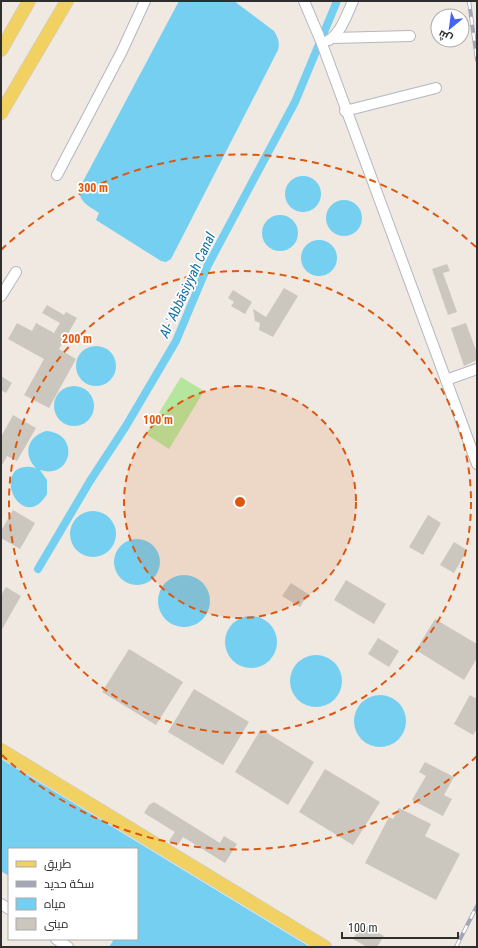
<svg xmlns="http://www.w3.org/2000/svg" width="478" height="948" font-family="'Roboto Condensed',Cairo,sans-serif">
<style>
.green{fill:#b6e59e}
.water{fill:#75cff0}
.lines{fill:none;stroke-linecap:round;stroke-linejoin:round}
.canal{stroke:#75cff0;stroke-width:8}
.building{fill:#cbc7bf}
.minor-casing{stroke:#b4b7c1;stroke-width:12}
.major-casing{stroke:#c9c9c9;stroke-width:14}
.minor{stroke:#fff;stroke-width:10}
.major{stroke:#f2d163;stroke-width:13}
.rail-casing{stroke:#a3a6b8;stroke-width:4}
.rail{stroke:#fff;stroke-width:2.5;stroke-dasharray:8;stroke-linecap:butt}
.ring{fill:none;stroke:#df570e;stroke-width:2;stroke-dasharray:7 5}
.labels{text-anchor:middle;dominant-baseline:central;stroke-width:3.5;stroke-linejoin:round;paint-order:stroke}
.water-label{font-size:14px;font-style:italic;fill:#0d6fa3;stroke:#fff}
.centre{fill:#df570e;stroke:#fff;stroke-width:2}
.ring-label{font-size:12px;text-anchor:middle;font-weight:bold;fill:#df570e;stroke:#fff;stroke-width:3.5;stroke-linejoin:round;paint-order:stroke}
</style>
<rect width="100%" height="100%" fill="#efe9e1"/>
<path class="green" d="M181,377L204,391L169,449L146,434Z"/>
<g class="water">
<path d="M179,1H234L274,31C278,38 280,42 278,50L171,259L166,262L161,261L96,220L99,213C89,206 79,202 79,189Z"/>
<circle cx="303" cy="194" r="18"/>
<circle cx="344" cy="218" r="18"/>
<circle cx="280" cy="233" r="18"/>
<circle cx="319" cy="258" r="18"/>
<circle cx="96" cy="366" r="20"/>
<circle cx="74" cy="406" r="20"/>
<path d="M46,431C81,433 72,480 40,470L47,480V494C28,527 0,490 15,471C21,466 29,466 36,468C22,454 28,436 46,431Z"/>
<circle cx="93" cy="534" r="23"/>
<circle cx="137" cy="562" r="23"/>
<circle cx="184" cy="601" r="26"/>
<circle cx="251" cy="642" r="26"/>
<circle cx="316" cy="681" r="26"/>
<circle cx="380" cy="721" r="26"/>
<path d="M1,759L310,947H109L113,941L111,939H137V849H9V876L1,871Z"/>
</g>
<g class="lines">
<path class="canal" d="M38,569L90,481L126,426L176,341L208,265L295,102L337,1"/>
</g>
<g class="building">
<path d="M447,264L450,271L443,273L457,312L448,315L432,269Z"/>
<path d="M284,288L298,296L273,337L259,330L260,323L255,321L253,309L266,317Z"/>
<path d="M233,290L252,302L245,314L231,306L234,302L228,298Z"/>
<path d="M47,305L64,315L66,312L77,318L59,349L76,359L49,408L24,395L44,359L8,339L17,323L32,331L36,323L54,333L60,323L42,313Z"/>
<path d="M466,323L477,353V360L464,366L451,328Z"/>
<path d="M1,376L12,383L6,393L1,390Z"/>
<path d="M13,415L36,428L17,461L7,456L1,467V437Z"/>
<path d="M13,510L35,523L20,549L1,538V531Z"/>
<path d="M428,515L441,523L423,555L409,547Z"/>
<path d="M454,542L467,550L454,573L440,565Z"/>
<path d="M346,580L386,604L374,624L334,600Z"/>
<path d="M291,583L308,594L300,607L282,596Z"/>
<path d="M6,587L21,596L1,631V595Z"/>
<path d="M435,619L477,644V658L464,680L416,650Z"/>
<path d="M378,638L399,651L389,667L368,654Z"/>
<path d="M129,649L183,682L156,725L102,692Z"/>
<path d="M194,689L249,722L223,765L168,732Z"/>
<path d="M470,695L477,699V729L473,735L454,724Z"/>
<path d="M261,729L314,762L288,805L235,772Z"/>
<path d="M425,762L454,777L444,795L452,799L443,816L412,800L426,776L419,772Z"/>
<path d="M325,769L380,802L353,845L299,812Z"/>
<path d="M154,802L220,843L224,836L237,844L225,863L183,837L177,846L169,841L175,832L144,813L149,805Z"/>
<path d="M399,808L431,824L425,836L460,854L436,900L365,863L389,817L393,819Z"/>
<path d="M366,926L384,936L377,947H367L353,939L358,931L362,933Z"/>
</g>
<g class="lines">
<defs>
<g id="minor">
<path d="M304,1L321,41L477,464"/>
<path d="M333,38L410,36"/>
<path d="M329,40C341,33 347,14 353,1"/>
<path d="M345,111L436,88"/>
<path d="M57,175L122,51L145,1"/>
<path d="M1,296L16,272"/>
<path d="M446,380L477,369"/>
<path d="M1,904L9,909"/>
<path d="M56,939L68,947"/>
</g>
<g id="major">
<path d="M1,50L29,1"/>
<path d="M1,113L67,1"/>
<path d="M1,750L325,947"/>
</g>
</defs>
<use href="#minor" class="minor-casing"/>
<use href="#major" class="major-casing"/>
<use href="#minor" class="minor"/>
<use href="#major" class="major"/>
<defs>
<g id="rail">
<path d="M469,1L477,60"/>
<path d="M456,947L477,906"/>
</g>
</defs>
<use href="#rail" class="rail-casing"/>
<use href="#rail" class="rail"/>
</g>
<circle cx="240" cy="502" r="116" fill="#df570e" fill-opacity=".12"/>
<g class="ring">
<circle cx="240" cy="502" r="116"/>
<circle cx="240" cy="502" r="231"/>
<path d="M477 756A347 347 0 0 1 1 754M1 250A347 347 0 0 1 477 248"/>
</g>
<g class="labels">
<g class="water-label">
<text transform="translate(187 285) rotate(-65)">Al-ʿAbbāsiyyah Canal</text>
</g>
</g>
<circle cx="240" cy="502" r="6" class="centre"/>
<g class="ring-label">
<text x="93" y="192">300 m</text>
<text x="77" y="343">200 m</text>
<text x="158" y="424">100 m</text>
</g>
<rect width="478" height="948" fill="none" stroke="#2e2e2e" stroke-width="4"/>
<rect x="8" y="848" width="130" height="92" fill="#ffffff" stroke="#ababab"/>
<rect x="16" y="861" width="20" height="6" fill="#f2d163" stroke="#ababab"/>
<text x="44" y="868" font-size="12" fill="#2e2e2e">طريق</text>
<rect x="16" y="881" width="20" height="6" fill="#a3a6b8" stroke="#ababab"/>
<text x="44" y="888" font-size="12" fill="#2e2e2e">سكة حديد</text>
<rect x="16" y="898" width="20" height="12" fill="#75cff0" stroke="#ababab"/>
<text x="44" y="908" font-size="12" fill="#2e2e2e">مياه</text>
<rect x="16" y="918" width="20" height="12" fill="#cbc7bf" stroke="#ababab"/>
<text x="44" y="928" font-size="12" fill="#2e2e2e">مبنى</text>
<g transform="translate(450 28) rotate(209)"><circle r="19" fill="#ffffff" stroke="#ababab"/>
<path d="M0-3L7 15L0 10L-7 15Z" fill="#4264fb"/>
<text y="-6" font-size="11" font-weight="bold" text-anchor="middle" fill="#2e2e2e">ش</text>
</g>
<path d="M342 932v6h116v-6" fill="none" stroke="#2e2e2e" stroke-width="2"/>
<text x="348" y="932" font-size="12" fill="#2e2e2e" stroke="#ffffff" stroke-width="3" paint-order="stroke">100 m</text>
</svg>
